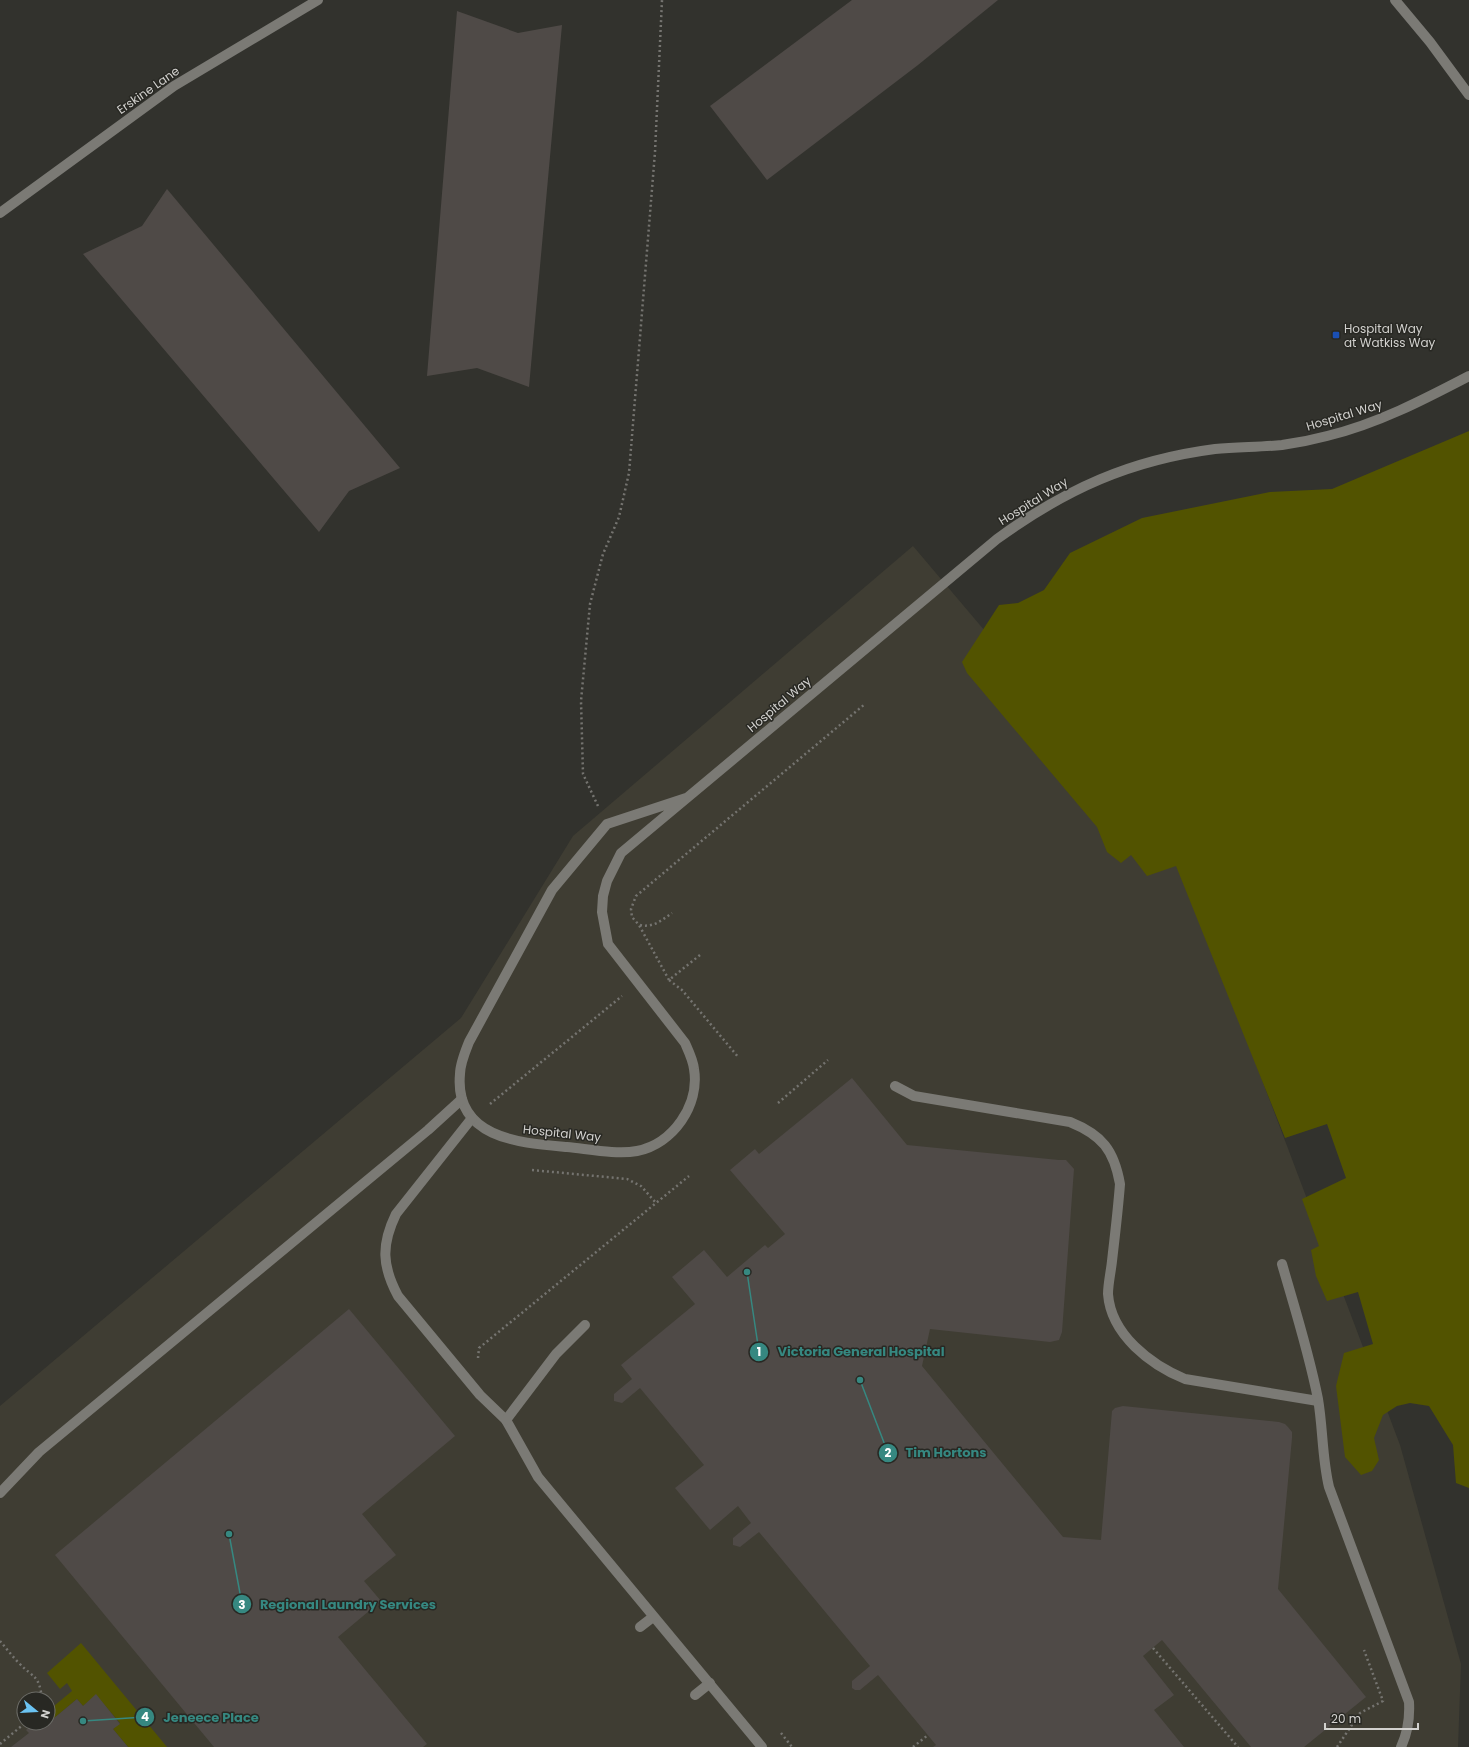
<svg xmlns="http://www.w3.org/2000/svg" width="1469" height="1747" font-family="Poppins,sans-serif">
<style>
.built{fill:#3f3d33;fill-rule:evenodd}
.green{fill:#525300}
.building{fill:#4f4a47}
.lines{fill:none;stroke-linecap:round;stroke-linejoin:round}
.path{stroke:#757470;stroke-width:2.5;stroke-dasharray:2 3;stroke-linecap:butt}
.minor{stroke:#7b7a75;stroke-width:10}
.transit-dot{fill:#1a4fb4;stroke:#282823;stroke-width:1.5}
.labels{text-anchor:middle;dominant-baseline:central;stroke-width:3;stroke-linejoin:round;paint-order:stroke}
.street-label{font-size:12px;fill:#d2d1ce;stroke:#282823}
.poi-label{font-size:12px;fill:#d2d1ce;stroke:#282823;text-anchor:start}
.leader{fill:none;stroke:#368881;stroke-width:1.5}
.callout-dot{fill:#368881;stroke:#282823;stroke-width:1.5}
.mark-label{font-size:12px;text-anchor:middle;font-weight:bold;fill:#fff}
.callout-label{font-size:13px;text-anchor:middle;font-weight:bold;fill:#368881;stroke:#282823;stroke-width:3;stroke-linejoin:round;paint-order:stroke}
</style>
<rect width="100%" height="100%" fill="#32322d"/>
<path class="built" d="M913,546L1179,860L1400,1445L1461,1664L1458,1747H0V1406L461,1018L573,836ZM24,1699H48V1723H24Z"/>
<g class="green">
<path d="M1469,431V1488L1456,1483L1453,1445L1429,1406L1410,1403L1397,1406L1383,1415L1374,1438L1379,1460L1372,1471L1361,1475L1345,1457L1336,1386L1344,1353L1373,1344L1358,1292L1327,1301L1316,1276L1311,1250L1319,1246L1302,1199L1346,1178L1327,1124L1285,1138L1176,866L1147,876L1131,855L1121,863L1107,852L1097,827L967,673L962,662L999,605L1018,603L1044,590L1070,553L1142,518L1270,492L1332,489Z"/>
<path d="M81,1643L167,1747H128L113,1729L120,1723L96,1695L83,1706L77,1699L53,1719L48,1713V1711L72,1691L67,1683L60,1689L47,1673Z"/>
</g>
<g class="building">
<path d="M852,0H998L918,65L767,180L710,106Z"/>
<path d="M457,11L518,33L562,25L529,387L477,368L427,376Z"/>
<path d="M167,189L400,468L349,491L319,532L83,254L142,226Z"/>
<path d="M852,1078L907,1145L1059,1160H1066L1074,1169L1062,1332L1059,1340L1050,1342L930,1329L922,1366L1063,1537L1101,1540L1112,1411L1115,1408L1123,1406L1279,1422L1285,1424L1288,1427L1292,1432V1438L1278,1589L1366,1697L1304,1747H1251L1162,1640L1143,1656L1174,1695L1154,1710L1184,1747H933L936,1745L878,1675L860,1690H855L852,1688V1681L870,1666L759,1532L740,1547L733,1545V1538L751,1523L738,1506L710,1530L675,1488L704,1465L640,1388L622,1403L614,1401V1394L632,1379L621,1365L695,1304L672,1277L704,1250L727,1277L765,1245L768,1248L785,1234L730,1170L755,1149L759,1154Z"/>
<path d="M349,1309L455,1436L362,1514L396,1555L364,1581L381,1601L338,1637L427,1744L423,1747H214L55,1555Z"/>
<path d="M96,1694L120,1724L113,1729L128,1747H11L29,1733L26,1730L34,1723H48V1713L53,1719L77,1699L83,1706Z"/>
</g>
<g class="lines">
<g class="path">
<path d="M598,806L583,774L581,701L590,604L603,554L619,517L629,473L655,152L662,0"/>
<path d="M640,925C653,928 662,920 672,913"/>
<path d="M700,955L669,980L682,990L739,1058"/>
<path d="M669,980L639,925L632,917L631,909L636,896L865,704"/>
<path d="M778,1103L828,1060"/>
<path d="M490,1104L622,996"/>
<path d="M532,1170L627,1179L641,1186L656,1203"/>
<path d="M478,1358L479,1348L689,1176"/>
<path d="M0,1641C6,1648 12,1656 19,1663C34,1679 39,1674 42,1699"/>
<path d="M1153,1648L1238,1747"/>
<path d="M781,1733L792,1747"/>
<path d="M0,1744L25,1723"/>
<path d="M913,1747L928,1735"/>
<path d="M1337,1747L1360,1713L1383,1701L1364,1650"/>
</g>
<g class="minor">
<path d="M1395,0L1430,42L1469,95"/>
<path d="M0,213L174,86L318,0"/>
<path d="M686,798L607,824L552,890L469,1042C465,1052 460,1064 460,1074C454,1139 521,1143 567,1147C588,1149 617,1155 637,1151C673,1144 700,1105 694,1069C693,1060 689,1052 685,1043L608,944L602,912L603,896L607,881L621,853L997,539C1066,489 1130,460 1215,449C1237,447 1260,447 1282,445C1297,443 1312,440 1327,436C1377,424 1423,400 1469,376"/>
<path d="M895,1086L914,1096L1070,1122C1102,1135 1114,1150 1120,1184C1118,1210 1115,1235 1112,1261C1111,1271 1108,1284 1108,1294C1111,1335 1151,1365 1185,1379L1318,1401"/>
<path d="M472,1118L396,1214C381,1245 382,1266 398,1296L480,1395L506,1420L538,1477L762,1747"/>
<path d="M1282,1264C1295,1309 1309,1353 1318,1399C1323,1428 1322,1458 1329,1487L1409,1702C1410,1719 1408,1732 1401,1747"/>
<path d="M506,1420L556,1354L585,1325"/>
<path d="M0,1493L39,1452L428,1130L462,1099"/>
<path d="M640,1627L653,1617"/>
<path d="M695,1695L710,1683"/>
</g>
</g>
<rect class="transit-dot" x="1332" y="331" width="8" height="8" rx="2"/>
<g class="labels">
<g class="street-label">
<text transform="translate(148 90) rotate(-35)">Erskine Lane</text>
<text transform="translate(1344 415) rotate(-17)">Hospital Way</text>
<text transform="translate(1033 501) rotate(-32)">Hospital Way</text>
<text transform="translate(779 704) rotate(-40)">Hospital Way</text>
<text transform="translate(562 1133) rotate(6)">Hospital Way</text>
</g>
<g class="poi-label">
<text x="1344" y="328">Hospital Way<tspan x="1344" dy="14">at Watkiss Way</tspan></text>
</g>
</g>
<path class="leader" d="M747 1272L759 1352M860 1380L888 1453M229 1534L242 1604M83 1721L145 1717"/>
<g class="callout-dot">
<circle cx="747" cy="1272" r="4"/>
<circle cx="860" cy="1380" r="4"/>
<circle cx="229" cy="1534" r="4"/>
<circle cx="83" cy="1721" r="4"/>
<circle cx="759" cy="1352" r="10"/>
<circle cx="888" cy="1453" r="10"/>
<circle cx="242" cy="1604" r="10"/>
<circle cx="145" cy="1717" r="10"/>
</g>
<g class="mark-label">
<text x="759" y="1356">1</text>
<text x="888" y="1457">2</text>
<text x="242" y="1609">3</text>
<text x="145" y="1721">4</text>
</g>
<g class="callout-label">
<text x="861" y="1356">Victoria General Hospital</text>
<text x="946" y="1457">Tim Hortons</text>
<text x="348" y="1609">Regional Laundry Services</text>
<text x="211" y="1722">Jeneece Place</text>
</g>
<g transform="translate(36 1711) rotate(108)"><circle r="19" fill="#282823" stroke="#6c6c67"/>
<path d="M0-3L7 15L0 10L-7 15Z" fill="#6bc3f2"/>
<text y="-6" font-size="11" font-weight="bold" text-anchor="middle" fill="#d2d1ce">N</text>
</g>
<path d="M1325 1723v6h93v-6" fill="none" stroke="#d2d1ce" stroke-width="2"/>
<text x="1331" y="1723" font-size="12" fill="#d2d1ce" stroke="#282823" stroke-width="3" paint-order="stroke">20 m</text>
</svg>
